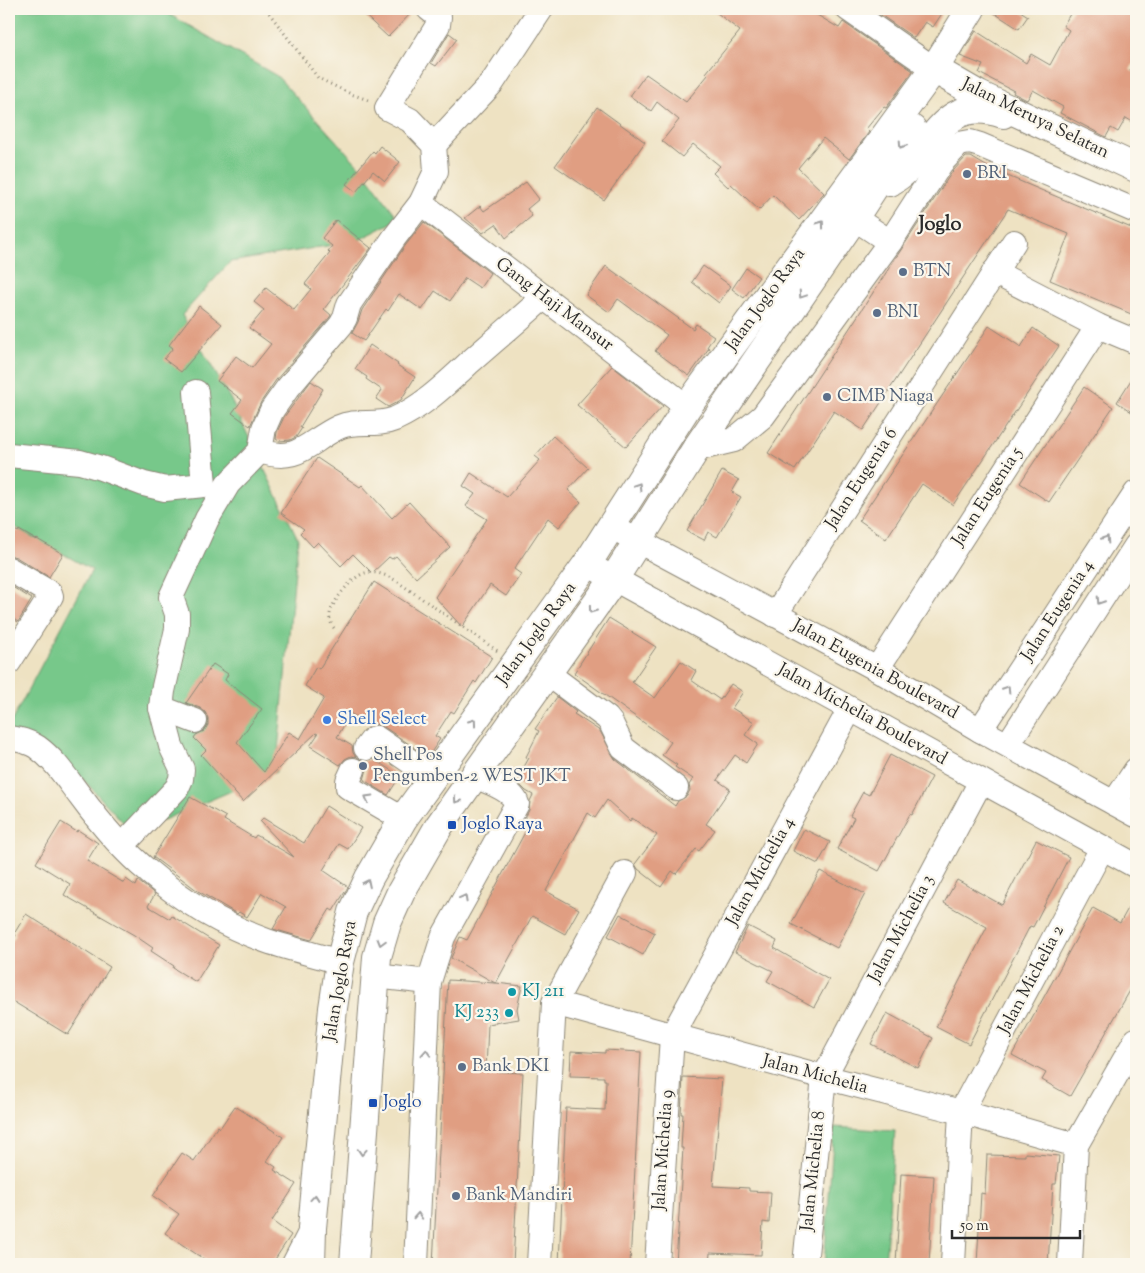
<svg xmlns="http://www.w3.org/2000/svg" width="1145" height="1273" font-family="'Sorts Mill Goudy',serif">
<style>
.green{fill:#77c88a;stroke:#517a5a}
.building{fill:#e09e82}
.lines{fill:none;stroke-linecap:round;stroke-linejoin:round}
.minor-casing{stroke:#8c8676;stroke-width:26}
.major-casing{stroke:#8c8676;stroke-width:30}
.path{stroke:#8c8676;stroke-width:3;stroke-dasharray:1 4;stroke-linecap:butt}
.minor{stroke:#fff;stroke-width:24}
.major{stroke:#fff;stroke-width:28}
.oneway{stroke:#a0a0a0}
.service-dot{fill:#5c6f8a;stroke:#fbf7ec;stroke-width:2}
.shop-dot{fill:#3f7fe0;stroke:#fbf7ec;stroke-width:2}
.transit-dot{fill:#1a4fb4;stroke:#fbf7ec;stroke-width:2}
.culture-dot{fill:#0f9aa8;stroke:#fbf7ec;stroke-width:2}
.labels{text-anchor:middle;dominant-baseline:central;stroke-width:4.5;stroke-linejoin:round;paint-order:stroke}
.street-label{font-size:18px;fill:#2b2b2b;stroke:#fbf7ec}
.service-label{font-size:18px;fill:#4e5e75;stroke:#fbf7ec;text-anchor:start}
.shop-label{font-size:18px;fill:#366cbe;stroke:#fbf7ec;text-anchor:start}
.transit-label{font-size:18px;fill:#164399;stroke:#fbf7ec;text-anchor:start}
.culture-label{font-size:18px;fill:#0d838f;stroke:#fbf7ec;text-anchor:start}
.quarter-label{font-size:20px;font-weight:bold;fill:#2b2b2b;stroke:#fbf7ec}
</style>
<rect width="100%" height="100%" fill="#fbf7ec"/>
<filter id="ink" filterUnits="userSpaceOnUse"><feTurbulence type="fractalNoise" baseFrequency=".02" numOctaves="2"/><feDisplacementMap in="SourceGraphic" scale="10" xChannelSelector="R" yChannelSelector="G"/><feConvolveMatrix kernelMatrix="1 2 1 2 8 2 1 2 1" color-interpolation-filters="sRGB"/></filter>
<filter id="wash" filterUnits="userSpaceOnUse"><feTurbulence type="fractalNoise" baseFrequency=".0096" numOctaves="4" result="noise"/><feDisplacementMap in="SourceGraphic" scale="20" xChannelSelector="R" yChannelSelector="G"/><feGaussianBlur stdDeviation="1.12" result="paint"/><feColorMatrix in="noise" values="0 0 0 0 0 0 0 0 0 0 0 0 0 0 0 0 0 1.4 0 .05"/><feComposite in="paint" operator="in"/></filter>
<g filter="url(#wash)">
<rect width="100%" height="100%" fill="#eee2c2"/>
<g class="green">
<path d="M9,9H160L277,76L360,167L399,219L357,241L230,262L182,315L230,398L298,539L276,772L133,833L78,774L9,745V726L92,570L9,524Z"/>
<path d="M834,1127L895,1131L885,1264H824Z"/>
</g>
<g id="blocks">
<g class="building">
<path d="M358,9H415L388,37Z"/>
<path d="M712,9H807L839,28L843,22L913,71L886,108L884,107L866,129L869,132L849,159L823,138L798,168L824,193L799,220L773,195L759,210L731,184L728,187L713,173L720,166L693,144L682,157L662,141L679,120L657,102L651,111L630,96L646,74L686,102L708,75L706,73L740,31Z"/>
<path d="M872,9H945L933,27L925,22L914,38Z"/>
<path d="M988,9H1017L1028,16L1019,29Z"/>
<path d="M1073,9H1136V59L1130,70L1136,73V124L1126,118L1118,132L1111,128L1106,137L1060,113L1063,107L1033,90L1027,100L1013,93L1014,91L979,73L983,65L960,56L976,31L1026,63L1031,54L1050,65L1069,30L1063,26Z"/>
<path d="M449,33L457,39L436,66L431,63Z"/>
<path d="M597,107L645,142L604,200L555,166Z"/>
<path d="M380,146L400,162L385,181L373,171L356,192L346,184L373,151L375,153Z"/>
<path d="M966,157H971L991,169L1136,230V316L1050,280L1069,234L1008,209L863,430L834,411L795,470L768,453L952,172Z"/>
<path d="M526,182L539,199L527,209L532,216L506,238L496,224L483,233L465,218L480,206L484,211Z"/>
<path d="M336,220L371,248L324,309L331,315L330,317L276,380L261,402L250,426L232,413L242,400L217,381L236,356L252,368L271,344L249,328L264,310L254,302L266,288L294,310L311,289L305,284L330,253L328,251L332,246L322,238Z"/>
<path d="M424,222L490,273L480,288L465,278L450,301L435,291L422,310L399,294L388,311L386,309L364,341L352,333L358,322L362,310L405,246Z"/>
<path d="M606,266L693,329L696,324L714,336L707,347L709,348L689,376L655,351L667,335L618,299L609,312L586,295Z"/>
<path d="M703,266L731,286L719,303L692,282Z"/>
<path d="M746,268L759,277L744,298L732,289Z"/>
<path d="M199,306L222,324L181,372L164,359L173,348L169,345Z"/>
<path d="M989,326L1021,347L1033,328L1059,346L953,505L922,484L886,539L859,520Z"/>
<path d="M370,345L398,364L397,365L415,377L401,400L388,407L376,399L382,390L366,379L367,377L355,369Z"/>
<path d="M612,366L663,406L626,447L577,405Z"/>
<path d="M1136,372V415L1117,402Z"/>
<path d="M311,381L323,389L300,427L302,428L296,437L290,440L279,441L276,439L277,432L284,417Z"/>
<path d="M1084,387L1113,407L1049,502L1020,483Z"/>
<path d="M553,436L588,468L568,490L581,502L559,527L548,518L514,569L521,574L506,596L490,585L462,627L435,597L487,519L466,506L475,494L463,486L471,473L507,497L540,460L535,456Z"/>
<path d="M317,458L360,487L362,485L392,518L409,502L450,547L416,578L396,556L392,559L389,557L372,573L353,554L341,566L318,542L313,547L300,533L304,529L281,513Z"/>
<path d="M722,471L739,480L732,492L741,497L717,537L708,532L704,540L687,531Z"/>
<path d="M9,527L18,532L19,530L36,540L37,539L63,554L49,577L16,557L9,555Z"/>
<path d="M374,582L492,657L476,683L474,681L454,713L451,711L435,736L440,739L428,757L384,727L377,724L372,725L351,714L337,737L352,746L353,753L356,757L351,756L345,759L340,765L310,746L318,734L316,733L243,802L201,755L206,750L194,738L196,735L204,731L208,725V718L205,712L200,708L186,703L213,664L228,674L225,680L262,709L237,742L264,772L289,732L300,739L324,698L305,686L316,667L319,669Z"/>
<path d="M9,585L32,599L18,622L9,616Z"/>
<path d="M609,618L656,647L632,682L655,698L681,661L696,671L691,680L720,700L731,684L743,692L732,708L754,722L745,735L758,744L746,763L735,755L717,780L730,789L706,824L715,830L699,851L696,849L676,874L672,871L661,887L638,869L635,864L657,835L632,818L630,821L607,800L595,818L588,813L546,891L579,909L565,934L532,916L496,983L522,986L517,1009L519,1019L488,1024L486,1071L523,1073L513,1264H433L448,980L495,983L451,958L460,937L467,940L530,823L524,820L529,810L530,801L533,795L526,791L516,781L529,758L526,757L539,731L535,729L557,697L576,712L574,714L600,731L615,759L675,806L678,801L687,796L690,790L689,785L693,779L675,767L677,765L662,755L671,742L574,673Z"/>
<path d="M890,755L932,777L912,815L910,814L879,871L837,849L854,818L850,816L863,792L869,795Z"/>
<path d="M373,759L400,776L388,795L364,780L367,769L364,761Z"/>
<path d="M190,797L226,817L224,820L254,838L256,835L294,857L260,821L263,818L304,843L326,806L361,828L348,849L339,844L323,870L348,887L333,911L330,909L311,940L273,929L286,907L262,893L247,917L239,912L237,914L227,908L198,891L153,857Z"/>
<path d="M61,822L77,832L78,830L98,843L87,861L124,883L126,879L136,886L138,881L155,894L148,906L170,919L172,916L219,945L196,982L173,968L174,966L151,951L153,948L134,935L64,895L70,884L36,863Z"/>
<path d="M804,829L830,842L818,864L793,851Z"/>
<path d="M1036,840L1069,857L1033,927L1030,926L969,1044L936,1027L987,927L944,903L957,880L1002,905Z"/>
<path d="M820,871L865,894L837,948L791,924Z"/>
<path d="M1136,894V980L1070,1096L1042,1080L1046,1073L1012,1055L1093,908L1120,923Z"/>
<path d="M26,914L110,967L68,1035L9,999V946L16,935L14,934Z"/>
<path d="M620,914L655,933L643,955L608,936Z"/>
<path d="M748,926L777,941L774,948L829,980L814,1007L767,981L773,971L735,952Z"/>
<path d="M887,1013L933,1038L918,1068L871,1044Z"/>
<path d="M605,1050L641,1052L630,1264H559L566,1108L605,1110L606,1080H604V1077L570,1076L571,1051L605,1053Z"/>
<path d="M683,1077L722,1079L713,1186L749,1188V1191L771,1192L769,1223L763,1222L761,1255L710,1253L709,1264H676L683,1148H681L683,1114H681Z"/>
<path d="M235,1106L283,1137L267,1161L276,1167L274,1170L296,1184L272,1221L291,1235L272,1264H211L165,1233L179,1214L153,1196L182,1153L194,1161L218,1126L220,1128Z"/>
<path d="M1025,1153L1059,1156L1056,1184H1053L1048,1264H977L981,1193L985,1194L987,1155L1025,1156Z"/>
<path d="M901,1174L934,1176L929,1264H896Z"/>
</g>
</g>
</g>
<g filter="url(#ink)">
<use href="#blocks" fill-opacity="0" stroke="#8c8676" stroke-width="1"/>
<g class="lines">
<defs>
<g id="minor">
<path d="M848,9L934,69"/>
<path d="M434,145L492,83L541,9"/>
<path d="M421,203L687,407"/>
<path d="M854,218L890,242"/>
<path d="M994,272L1098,326L1136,342"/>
<path d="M696,449L734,440L763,416L890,242L941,163L959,144L970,142L980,145L1136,211"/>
<path d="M260,451C299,464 307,442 339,427C357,419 376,427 395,419C424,406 447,383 470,362C495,340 520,319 544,297"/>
<path d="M9,455L80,462L101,468L144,484L165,489L204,485L196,392"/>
<path d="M612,527L877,669L980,730L1136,815"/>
<path d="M587,564L1136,866"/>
<path d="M9,569L50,593L51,596L9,662"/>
<path d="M775,615L1014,242"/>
<path d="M877,669L1098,326"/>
<path d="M547,673L607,718L611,723L623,748L676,788"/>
<path d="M161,708L195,721"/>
<path d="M980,730L1136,493"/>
<path d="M9,738C19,740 29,741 37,747C55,760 67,779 80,796C100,823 123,851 149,872C183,901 225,926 267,941C291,949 316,955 340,962"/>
<path d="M1008,744L1136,546"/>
<path d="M366,748L372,740L376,738L433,777"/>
<path d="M353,770L348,781V787L403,819"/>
<path d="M1114,803L1136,770"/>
<path d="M122,846L177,788L181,779L182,769L171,746L161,708L163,691L177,629V614L171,597L207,519L228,484L260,451L264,428L272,410L287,389L341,325L345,318L349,304L394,238L421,203L436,171L434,145L410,120L387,108L438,25L439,17L429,9"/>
<path d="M375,976L429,982"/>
<path d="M554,1003L824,1077L961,1112L1076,1145"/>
<path d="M294,1264L312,1229"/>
<path d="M416,1264L429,982L443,937L517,804C513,790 487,781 474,776"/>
<path d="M539,1264L554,1003L625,873"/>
<path d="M657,1264L672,1036L850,709"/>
<path d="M805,1264L824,1077L981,781"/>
<path d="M953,1264L961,1112L1102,848"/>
<path d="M1070,1264L1076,1145L1136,1040"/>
</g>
<g id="major">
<path d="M934,69L979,95L1136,168"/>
<path d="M890,182C896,178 903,174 908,168C938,135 949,96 1003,114"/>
<path d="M311,1264L312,1228L333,1008L340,962L353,912L369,878L403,819L587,564L687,407L934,69L971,9"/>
<path d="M354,1264L377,957L387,923L401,892L439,826L614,579L696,449L854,218L912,129"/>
</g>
</defs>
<use href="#minor" class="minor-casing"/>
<use href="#major" class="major-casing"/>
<g class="path">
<path d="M266,9L318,78L351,94L371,101"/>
<path d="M334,628C331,624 329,619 330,614C332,601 353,576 365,573C376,571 386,575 395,580L499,652"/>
</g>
<use href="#minor" class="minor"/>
<use href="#major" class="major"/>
</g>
<defs><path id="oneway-chevron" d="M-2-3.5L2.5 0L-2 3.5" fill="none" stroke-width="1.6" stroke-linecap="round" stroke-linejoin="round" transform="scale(1.25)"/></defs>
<g class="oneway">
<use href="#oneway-chevron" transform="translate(902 145) rotate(123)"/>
<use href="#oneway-chevron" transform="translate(821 224) rotate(-54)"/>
<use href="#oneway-chevron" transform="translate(802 295) rotate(124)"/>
<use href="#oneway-chevron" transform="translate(638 486) rotate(-58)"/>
<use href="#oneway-chevron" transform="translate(1106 539) rotate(-57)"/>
<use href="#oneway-chevron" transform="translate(1100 601) rotate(123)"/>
<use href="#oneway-chevron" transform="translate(592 610) rotate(125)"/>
<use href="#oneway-chevron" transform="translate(1007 689) rotate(-57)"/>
<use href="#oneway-chevron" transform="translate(473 722) rotate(-54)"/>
<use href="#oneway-chevron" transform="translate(368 798) rotate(-150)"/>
<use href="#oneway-chevron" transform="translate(457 800) rotate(125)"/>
<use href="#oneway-chevron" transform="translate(367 883) rotate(-64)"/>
<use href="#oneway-chevron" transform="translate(464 898) rotate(-61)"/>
<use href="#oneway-chevron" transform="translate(381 942) rotate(106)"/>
<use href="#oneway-chevron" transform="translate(426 1053) rotate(-87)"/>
<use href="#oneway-chevron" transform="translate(362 1152) rotate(94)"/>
<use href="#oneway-chevron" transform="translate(315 1198) rotate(-85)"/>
<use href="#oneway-chevron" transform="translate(418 1216) rotate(-87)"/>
</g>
</g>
<g class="service-dot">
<circle cx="967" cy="174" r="5"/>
<circle cx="903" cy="272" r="5"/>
<circle cx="877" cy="313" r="5"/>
<circle cx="827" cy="397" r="5"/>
<circle cx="363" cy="766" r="5"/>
<circle cx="462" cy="1067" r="5"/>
<circle cx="456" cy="1196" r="5"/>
</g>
<circle class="shop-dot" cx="327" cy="720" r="5"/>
<g class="transit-dot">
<rect x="447" y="820" width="10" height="10" rx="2.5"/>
<rect x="368" y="1098" width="10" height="10" rx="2.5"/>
</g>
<g class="culture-dot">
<circle cx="512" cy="992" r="5"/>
<circle cx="509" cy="1013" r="5"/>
</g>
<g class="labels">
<g class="street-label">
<text transform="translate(1035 119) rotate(26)">Jalan Meruya Selatan</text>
<text transform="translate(766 300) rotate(-54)">Jalan Joglo Raya</text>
<text transform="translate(554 305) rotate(37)">Gang Haji Mansur</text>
<text transform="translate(862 479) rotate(-57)">Jalan Eugenia 6</text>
<text transform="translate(988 497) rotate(-57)">Jalan Eugenia 5</text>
<text transform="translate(1058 611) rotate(-57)">Jalan Eugenia 4</text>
<text transform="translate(537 634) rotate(-54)">Jalan Joglo Raya</text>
<text transform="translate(875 670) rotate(29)">Jalan Eugenia Boulevard</text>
<text transform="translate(862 715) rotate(29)">Jalan Michelia Boulevard</text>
<text transform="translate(761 872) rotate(-61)">Jalan Michelia 4</text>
<text transform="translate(902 929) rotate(-62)">Jalan Michelia 3</text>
<text transform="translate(1032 980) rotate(-62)">Jalan Michelia 2</text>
<text transform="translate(341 981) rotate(-80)">Jalan Joglo Raya</text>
<text transform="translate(815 1075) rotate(15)">Jalan Michelia</text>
<text transform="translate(664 1150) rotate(-86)">Jalan Michelia 9</text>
<text transform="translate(814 1171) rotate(-84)">Jalan Michelia 8</text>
</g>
<g class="service-label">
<text x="977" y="174">BRI</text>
<text x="913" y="272">BTN</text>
<text x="887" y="313">BNI</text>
<text x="837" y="397">CIMB Niaga</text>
<text x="373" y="756">Shell Pos<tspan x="373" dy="21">Pengumben-2 WEST JKT</tspan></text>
<text x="472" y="1067">Bank DKI</text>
<text x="466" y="1196">Bank Mandiri</text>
</g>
<g class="shop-label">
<text x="337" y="720">Shell Select</text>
</g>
<g class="transit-label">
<text x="462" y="825">Joglo Raya</text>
<text x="383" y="1103">Joglo</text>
</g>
<g class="culture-label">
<text x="522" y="992">KJ 211</text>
<text x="499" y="1013" text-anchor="end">KJ 233</text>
</g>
<g class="quarter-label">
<text x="940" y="225">Joglo</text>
</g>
</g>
<rect width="1145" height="1273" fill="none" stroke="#fbf7ec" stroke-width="30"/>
<path d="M952 1230v8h128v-8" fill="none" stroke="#2b2b2b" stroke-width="2.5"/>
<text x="960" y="1230" font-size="15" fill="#2b2b2b" stroke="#fbf7ec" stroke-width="4" paint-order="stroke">50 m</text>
</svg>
